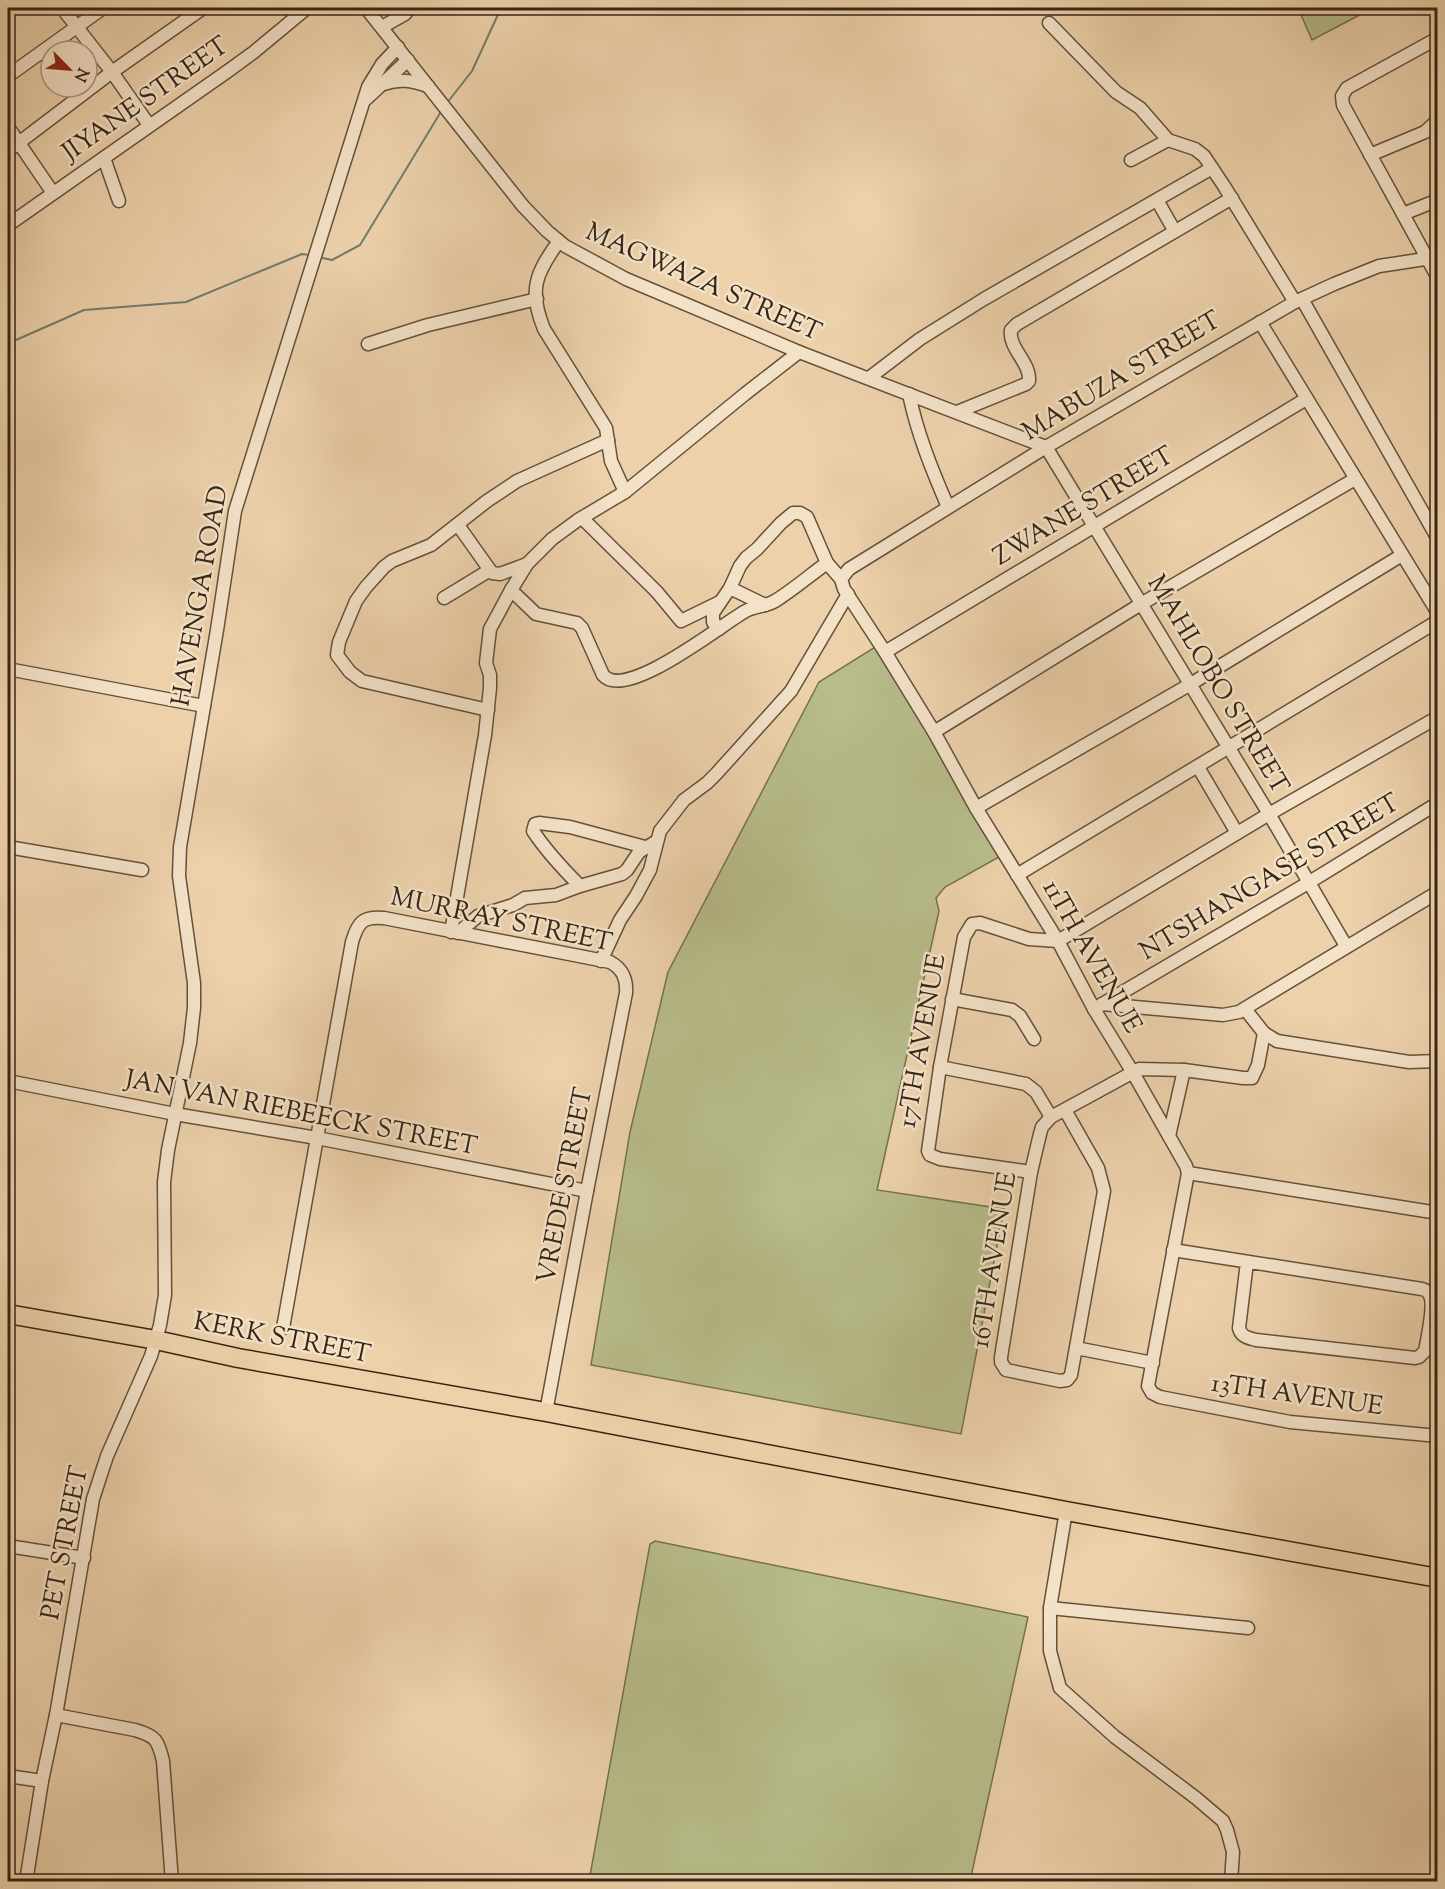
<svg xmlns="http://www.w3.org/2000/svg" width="1445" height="1889" font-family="'Sorts Mill Goudy',serif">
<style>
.green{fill:#b7bc8a;stroke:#76714f;stroke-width:1.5}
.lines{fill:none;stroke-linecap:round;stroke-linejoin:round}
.stream{stroke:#717d6e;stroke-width:2}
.minor-casing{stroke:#64513a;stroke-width:15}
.highway-casing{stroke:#362614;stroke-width:21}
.minor{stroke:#f3e1c8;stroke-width:12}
.highway{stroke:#ecd1ab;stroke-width:18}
.labels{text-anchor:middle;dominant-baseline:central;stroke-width:5;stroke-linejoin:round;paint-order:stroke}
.street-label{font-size:26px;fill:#362614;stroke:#f3e1c8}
</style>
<rect width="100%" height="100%" fill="#ecd1ab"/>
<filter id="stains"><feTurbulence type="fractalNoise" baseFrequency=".00333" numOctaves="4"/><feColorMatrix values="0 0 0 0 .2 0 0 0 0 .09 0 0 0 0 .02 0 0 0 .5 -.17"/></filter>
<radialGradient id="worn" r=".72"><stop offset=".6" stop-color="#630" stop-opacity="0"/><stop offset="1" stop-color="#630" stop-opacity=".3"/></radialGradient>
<g class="green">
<path d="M1298,8H1373L1312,40Z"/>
<path d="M880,644L1008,852L945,887L936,898L939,911L877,1190L1004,1209L961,1434L591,1365L630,1132L668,972L819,682Z"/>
<path d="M655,1541L1028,1617L970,1881H589L650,1544Z"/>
</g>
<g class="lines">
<g class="stream">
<path d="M447,103L472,71L501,8"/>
<path d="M318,257L332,260L360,245L442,110"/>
<path d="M8,342L16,340L84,310L186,302L302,254L309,255"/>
</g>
<defs>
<g id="minor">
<path d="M62,8L112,72L149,125"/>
<path d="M366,8L523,206L547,231L565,246L626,279L799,352L1046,447"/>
<path d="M1049,23L1116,92L1140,108L1168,140L1195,149L1204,156L1224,186L1295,302"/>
<path d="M382,27L405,14L410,8"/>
<path d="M1438,38L1347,88L1342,96L1343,105L1438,278"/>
<path d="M8,76L103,8"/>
<path d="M384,84C400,78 412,81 428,86"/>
<path d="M366,99L408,60"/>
<path d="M8,127L53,193"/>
<path d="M8,151L112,72L203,8"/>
<path d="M1370,155L1425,132L1438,120"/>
<path d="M104,158L119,201"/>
<path d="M1131,160L1168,140"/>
<path d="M1157,200L1174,230"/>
<path d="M1403,214L1438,200"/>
<path d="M8,225L228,71L254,52L307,8"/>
<path d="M559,241C536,273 528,290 544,329L606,428L611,461L625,492"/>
<path d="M1438,257L1379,266L1334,284L1295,302L1046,447L849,569L841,579L844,589L885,652L934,732L976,808L1058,941L1094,1009L1132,1071L1186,1166L1188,1173L1148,1386L1152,1393L1160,1397L1290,1422L1438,1436"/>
<path d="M1302,299L1438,539"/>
<path d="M1260,322L1438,613"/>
<path d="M368,344L428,325L537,299"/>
<path d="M869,378L920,339L984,299L1212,168"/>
<path d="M909,394C917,433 932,470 948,507"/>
<path d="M957,412L1026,384L1029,381C1031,363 1008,348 1011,330L1017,324L1232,198"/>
<path d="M1046,447L1269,814L1346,946"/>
<path d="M582,518L657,592L681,621L720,602"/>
<path d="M458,525L492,573L500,574L527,564"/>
<path d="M730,588L765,605"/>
<path d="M511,590L536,614L577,623L582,628L603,675C625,702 721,625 744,612C753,606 765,607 775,601C793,590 810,575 827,563"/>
<path d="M444,598L490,570"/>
<path d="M719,629L713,622V613L730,588L740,566L746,558L757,549L781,523L793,513H800L807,517L827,563L841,579"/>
<path d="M885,652L1306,399"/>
<path d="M8,669L204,706"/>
<path d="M488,710L362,681L350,672L337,655L339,642L356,601L366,587L384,567L392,561L431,545L487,501L517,481L608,440"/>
<path d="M934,732L1141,604L1355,479"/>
<path d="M1198,767L1237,833"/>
<path d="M976,808L1189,685L1402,555"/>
<path d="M8,847L142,870"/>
<path d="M1017,875L1438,621"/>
<path d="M580,886C562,868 547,852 533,831L535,824L539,823L570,827L645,847"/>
<path d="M451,932L485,735L490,688V675L486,663L490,629L511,590L527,564L552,539L578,520L625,492L745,394L799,352"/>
<path d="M458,933L478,916L513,905L525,898L556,895L580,886L622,874L627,870L639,852L657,841"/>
<path d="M601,961L620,920L636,896L650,870L660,831L684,800L707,783L716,774L791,691L848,594"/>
<path d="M952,999L1012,1010L1020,1016L1034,1039"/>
<path d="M1102,1004L1223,1015L1239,1012L1438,892"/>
<path d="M1094,1009L1308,883L1438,803"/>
<path d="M1245,1009L1264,1033L1277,1041L1409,1062L1438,1061"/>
<path d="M940,1067L1026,1084L1036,1092L1051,1117"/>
<path d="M8,1081L175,1114L317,1138L587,1191"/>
<path d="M1065,1110L1098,1168L1104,1191L1071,1375L1067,1380L1060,1381L1006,1370L1001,1362V1357L1031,1172L1040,1134L1042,1127L1051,1117L1139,1069L1184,1070L1243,1078H1252L1258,1065L1264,1033"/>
<path d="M1169,1136L1184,1070"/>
<path d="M1031,1172L940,1159L930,1155L928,1151L940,1067L964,937L972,924L980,923L1029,939L1058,941L1269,814L1438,717"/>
<path d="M1188,1173L1438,1213"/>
<path d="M1173,1250L1422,1289C1425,1290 1427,1290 1429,1294C1435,1302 1427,1341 1425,1351L1419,1357L1415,1358L1256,1340C1249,1338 1241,1337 1239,1328L1247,1262"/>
<path d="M283,1328L352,942C358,922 363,916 384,918L610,962C623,969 627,979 626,993L587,1191L546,1412"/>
<path d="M1076,1348L1153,1363"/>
<path d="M1066,1511L1050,1608V1651L1060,1688L1115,1737L1196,1798L1223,1821L1227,1830L1233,1852L1231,1882"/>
<path d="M8,1546L84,1558"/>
<path d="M1050,1608L1248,1628"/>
<path d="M56,1715L135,1730C156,1736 158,1740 163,1761L172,1882"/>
<path d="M8,1776L42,1781"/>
<path d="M26,1882L42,1781L56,1715L93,1499L107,1456L151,1356L160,1325L165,1295L164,1182L168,1150L190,1043L194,1008V983L179,876L180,847L217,630L235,511L368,87L382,64L398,47"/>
</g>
<path id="highway" d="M8,1314L156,1340L238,1358L546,1412L1066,1511L1438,1578"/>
</defs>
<use href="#minor" class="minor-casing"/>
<use href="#highway" class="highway-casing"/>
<use href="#minor" class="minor"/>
<use href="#highway" class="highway"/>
</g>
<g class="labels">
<g class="street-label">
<text transform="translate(146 100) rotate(-35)">JIYANE STREET</text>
<text transform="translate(703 283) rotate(24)">MAGWAZA STREET</text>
<text transform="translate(1122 377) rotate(-31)">MABUZA STREET</text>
<text transform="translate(1084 507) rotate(-31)">ZWANE STREET</text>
<text transform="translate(201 596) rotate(-80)">HAVENGA ROAD</text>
<text transform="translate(1217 685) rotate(59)">MAHLOBO STREET</text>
<text transform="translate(1270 878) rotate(-31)">NTSHANGASE STREET</text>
<text transform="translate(501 921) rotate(12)">MURRAY STREET</text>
<text transform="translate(1091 957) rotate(60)">11TH AVENUE</text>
<text transform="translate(923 1041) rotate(-80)">17TH AVENUE</text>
<text transform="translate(301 1114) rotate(11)">JAN VAN RIEBEECK STREET</text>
<text transform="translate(566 1186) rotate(-79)">VREDE STREET</text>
<text transform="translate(995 1260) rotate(-81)">16TH AVENUE</text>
<text transform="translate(282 1339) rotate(11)">KERK STREET</text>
<text transform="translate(1297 1396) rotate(8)">13TH AVENUE</text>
<text transform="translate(66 1543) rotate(-79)">PET STREET</text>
</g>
</g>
<rect width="1445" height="1889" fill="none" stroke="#ecd1ab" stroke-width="30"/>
<rect x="9" y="9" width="1427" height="1871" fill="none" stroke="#362614" stroke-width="3"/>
<rect x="15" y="15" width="1415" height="1859" fill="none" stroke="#362614" stroke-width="1.5"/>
<g transform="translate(69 69) rotate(115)"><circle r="28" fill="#f3e1c8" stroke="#a79680" stroke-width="1.5"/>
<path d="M0-4.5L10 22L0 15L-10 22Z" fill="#8f2418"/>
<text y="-9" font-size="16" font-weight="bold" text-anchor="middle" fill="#362614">N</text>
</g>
<rect width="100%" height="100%" filter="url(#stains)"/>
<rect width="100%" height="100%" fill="url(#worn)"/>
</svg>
